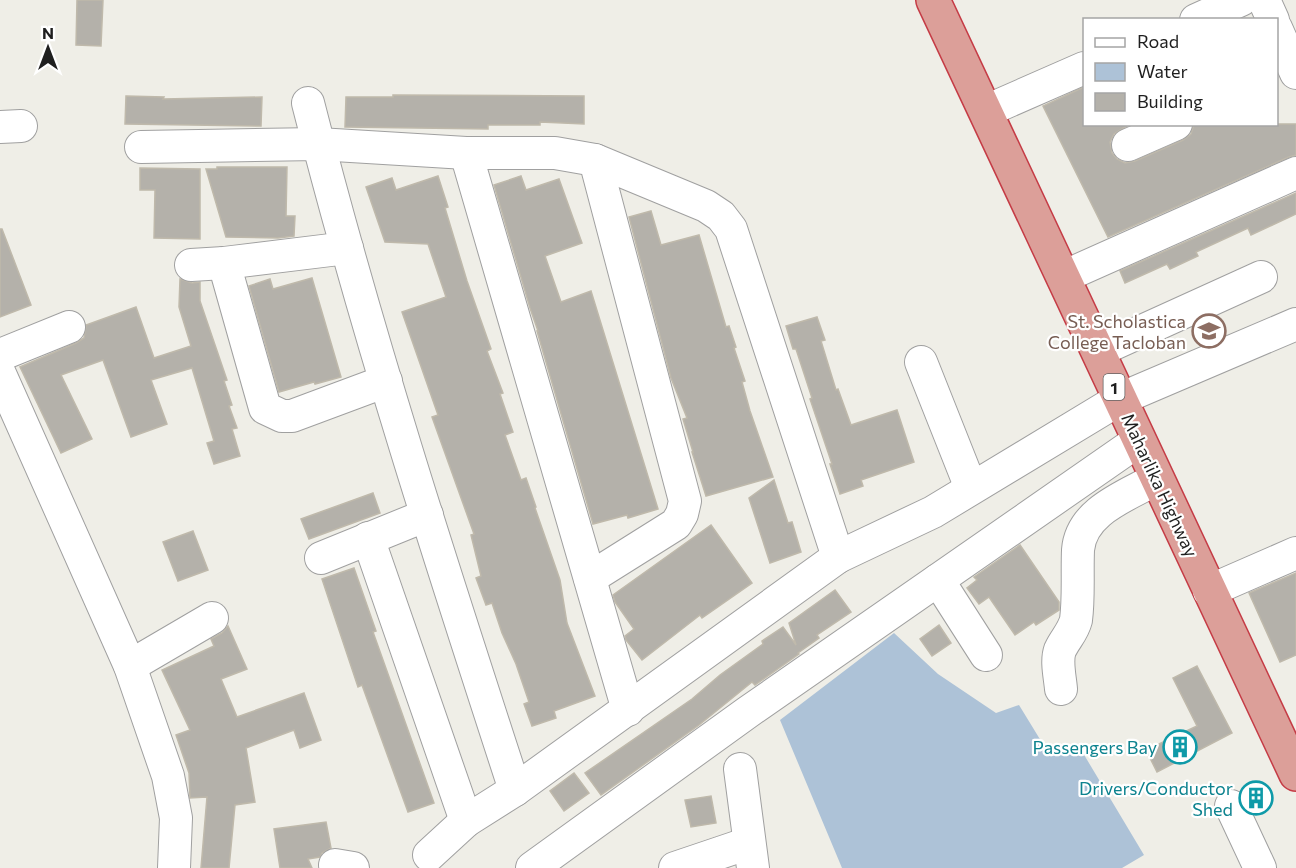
<svg xmlns="http://www.w3.org/2000/svg" width="1296" height="868" font-family="Commissioner,sans-serif">
<style>
.water{fill:#adc2d7}
.building{fill:#b4b1aa;stroke:#bfb9ab;stroke-width:1.5}
.lines{fill:none;stroke-linecap:round;stroke-linejoin:round}
.minor-casing{stroke:#a0a0a0;stroke-width:34}
.highway-casing{stroke:#c53c46;stroke-width:36}
.minor{stroke:#fff;stroke-width:32}
.highway{stroke:#dc9f99;stroke-width:33}
.labels{text-anchor:middle;dominant-baseline:central;stroke-width:4.5;stroke-linejoin:round;paint-order:stroke}
.shield{fill:#fff;stroke:#626262;stroke-width:1.5}
.shield-label{font-size:16px;font-weight:bold;fill:#1f1f1f}
.education-label{font-size:18px;fill:#785e54;stroke:#fff;text-anchor:end}
.street-label{font-size:18px;fill:#1f1f1f;stroke:#fff}
.culture-label{font-size:18px;fill:#0d838f;stroke:#fff;text-anchor:end}
</style>
<rect width="100%" height="100%" fill="#efeee7"/>
<path class="water" d="M894,633L938,674L996,713L1019,705L1049,754L1077,743L1144,855L1122,868H842L780,720Z"/>
<g class="building">
<path d="M77,0H103L101,46L76,45Z"/>
<path d="M1084,87V124H1130L1114,134L1110,142L1112,153L1117,159L1125,163L1135,161L1183,140L1191,134L1194,124H1296V155L1289,157L1108,237L1043,106Z"/>
<path d="M393,95L584,96V124L540,122V125H488V129L345,127L346,97H393Z"/>
<path d="M126,96L164,97L163,99L262,97L261,126L125,124Z"/>
<path d="M217,167H287L286,216H295L294,236L278,238L226,237L206,169H217Z"/>
<path d="M140,168L200,169V239L154,238L155,190H140Z"/>
<path d="M438,176L448,207L445,208L467,281L491,349L487,351L503,393L500,394L513,432L505,435L521,480L526,478L536,507L535,508L560,580L567,623L595,696L554,711L556,718L532,726L524,704L529,702L516,664L502,633L492,603L486,605L476,578L481,576L471,535L474,534L432,417L438,415L402,312L446,297L428,244L385,242L366,187L392,178L396,190Z"/>
<path d="M521,176L526,190L559,179L582,243L545,256L561,302L591,291L658,509L628,518L627,515L593,524L537,331H538L530,308L494,185Z"/>
<path d="M1296,193V214L1251,235L1248,228L1196,252L1198,256L1170,269L1167,264L1125,283L1120,271Z"/>
<path d="M651,211L661,245L699,235L726,327L729,326L736,347L734,348L745,381L742,382L750,411L773,477L706,496L692,452H693L683,419L687,418L671,378L629,217Z"/>
<path d="M0,229H2L31,305L0,317Z"/>
<path d="M312,278L341,377L315,384L314,382L279,392L249,286L270,279L273,289Z"/>
<path d="M180,279L192,283L200,282V301L227,380L224,381L232,405L229,406L237,428L232,429L240,456L214,464L207,443L214,441L192,368L151,380L167,424L131,437L103,360L61,375L92,439L61,453L20,367L76,343L84,338L86,325L136,307L154,358L191,346L179,307Z"/>
<path d="M817,317L825,340L821,341L836,390L838,389L851,425L897,410L914,462L861,480L863,486L840,494L830,464H832L810,399L812,398L796,349H793L786,326Z"/>
<path d="M774,480L788,523L792,522L801,552L770,563L749,498Z"/>
<path d="M373,493L380,513L309,539L301,519Z"/>
<path d="M711,525L752,583L702,618L700,615L642,660L626,640L625,636L634,629L615,602L613,595Z"/>
<path d="M193,531L208,570L178,581L163,542Z"/>
<path d="M1020,545L1059,602V610L1036,625L1034,622L1015,635L989,597L979,604L967,588L977,580L974,577Z"/>
<path d="M354,568L376,631L373,632L434,803L408,812L362,685L358,687L322,579Z"/>
<path d="M1296,573V655L1280,662L1249,593Z"/>
<path d="M835,590L851,612L817,635L819,638L798,653L799,654L755,685L752,682L699,725L601,795L585,773L692,699L720,675L763,644L762,641L783,627L796,645L789,623Z"/>
<path d="M939,625L951,643L932,656L920,639Z"/>
<path d="M228,626L247,669L221,679L237,717L304,693L321,740L300,748L294,730L246,748L255,802L235,805L229,868H201L207,797L190,798L189,773L176,735L190,730L162,670L214,646L211,639L222,633Z"/>
<path d="M1197,666L1232,733L1157,772L1146,750L1197,726L1173,678Z"/>
<path d="M574,773L589,793L564,811L550,791Z"/>
<path d="M711,796L716,823L691,827L685,800Z"/>
<path d="M326,822L331,848L322,853L320,857L308,859L312,868H280L274,829Z"/>
</g>
<g class="lines">
<defs>
<g id="minor">
<path d="M1264,0L1273,20"/>
<path d="M1196,20L1241,0"/>
<path d="M1276,28L1296,73"/>
<path d="M308,103C367,335 441,563 515,790"/>
<path d="M986,111L1084,68"/>
<path d="M0,127L21,126"/>
<path d="M1128,145L1176,124"/>
<path d="M141,147L318,144L466,153H555L595,160L706,206L721,216L731,229L838,557"/>
<path d="M466,153L628,710"/>
<path d="M224,263L265,408L282,416H292L386,381"/>
<path d="M191,265L224,263L347,248"/>
<path d="M1063,277L1296,173"/>
<path d="M1098,351L1261,277"/>
<path d="M0,355L69,327"/>
<path d="M921,362L971,488"/>
<path d="M0,374L130,666L168,776L176,818L174,868"/>
<path d="M368,538L466,821"/>
<path d="M321,558L427,515"/>
<path d="M590,578L676,524L682,514L685,501L595,160"/>
<path d="M938,580L986,655"/>
<path d="M1209,591L1296,553"/>
<path d="M130,666L212,618"/>
<path d="M1061,689C1060,677 1056,661 1060,650C1065,639 1073,632 1076,620C1079,597 1077,574 1078,550C1081,511 1126,496 1156,479"/>
<path d="M740,769L753,868"/>
<path d="M1231,806L1260,868"/>
<path d="M429,855L466,821L515,790L838,557L933,512L1120,399L1296,324"/>
<path d="M335,865L353,868"/>
<path d="M532,868L748,712L1138,441"/>
<path d="M675,868L749,843"/>
</g>
<path id="highway" d="M933,0L1296,774"/>
</defs>
<use href="#minor" class="minor-casing"/>
<use href="#highway" class="highway-casing"/>
<use href="#minor" class="minor"/>
<use href="#highway" class="highway"/>
</g>
<defs>
<symbol id="school-ring" viewBox="-11 -11 22 22"><circle r="9.5" fill="#fff" stroke="#8d6e63" stroke-width="1.5"/><path d="M0-5L7-2L0 1L-7-2ZM-4 1L0 2.5L4 1V4Q0 6-4 4Z" fill="#8d6e63"/></symbol>
<symbol id="building-ring" viewBox="-11 -11 22 22"><circle r="9.5" fill="#fff" stroke="#0f9aa8" stroke-width="1.5"/><path d="M-4-6H4V6H1V3H-1V6H-4ZM-2.5-4.3h1.7v1.8h-1.7ZM.8-4.3h1.7v1.8H.8ZM-2.5-1h1.7V.8h-1.7ZM.8-1h1.7V.8H.8Z" fill="#0f9aa8"/></symbol>
</defs>
<g fill-rule="evenodd">
<use href="#school-ring" x="1190" y="312" width="38" height="38"/>
<use href="#building-ring" x="1161" y="728" width="38" height="38"/>
<use href="#building-ring" x="1237" y="779" width="38" height="38"/>
</g>
<g class="labels">
<rect class="shield" x="1103.5" y="374" width="21" height="26" rx="4.5"/>
<g class="shield-label">
<text x="1114" y="387">1</text>
</g>
<g class="education-label">
<text x="1186" y="321">St. Scholastica<tspan x="1186" dy="21">College Tacloban</tspan></text>
</g>
<g class="street-label">
<text transform="translate(1160 485) rotate(65)">Maharlika Highway</text>
</g>
<g class="culture-label">
<text x="1157" y="747">Passengers Bay</text>
<text x="1233" y="788">Drivers/Conductor<tspan x="1233" dy="21">Shed</tspan></text>
</g>
</g>
<rect x="1083" y="18" width="195" height="108" fill="#ffffff" stroke="#a5a5a5" stroke-width="1.5"/>
<rect x="1095" y="38" width="30" height="9" fill="#ffffff" stroke="#a5a5a5" stroke-width="1.5"/>
<text x="1137" y="48" font-size="18" fill="#1f1f1f">Road</text>
<rect x="1095" y="63" width="30" height="18" fill="#adc2d7" stroke="#a5a5a5" stroke-width="1.5"/>
<text x="1137" y="78" font-size="18" fill="#1f1f1f">Water</text>
<rect x="1095" y="93" width="30" height="18" fill="#b4b1aa" stroke="#a5a5a5" stroke-width="1.5"/>
<text x="1137" y="108" font-size="18" fill="#1f1f1f">Building</text>
<g transform="translate(48 48)" stroke="#ffffff" stroke-width="4.5" paint-order="stroke">
<path d="M0-4.5L10 22L0 15L-10 22Z" fill="#1f1f1f"/>
<text y="-9" font-size="16" font-weight="bold" text-anchor="middle" fill="#1f1f1f">N</text>
</g>
</svg>
